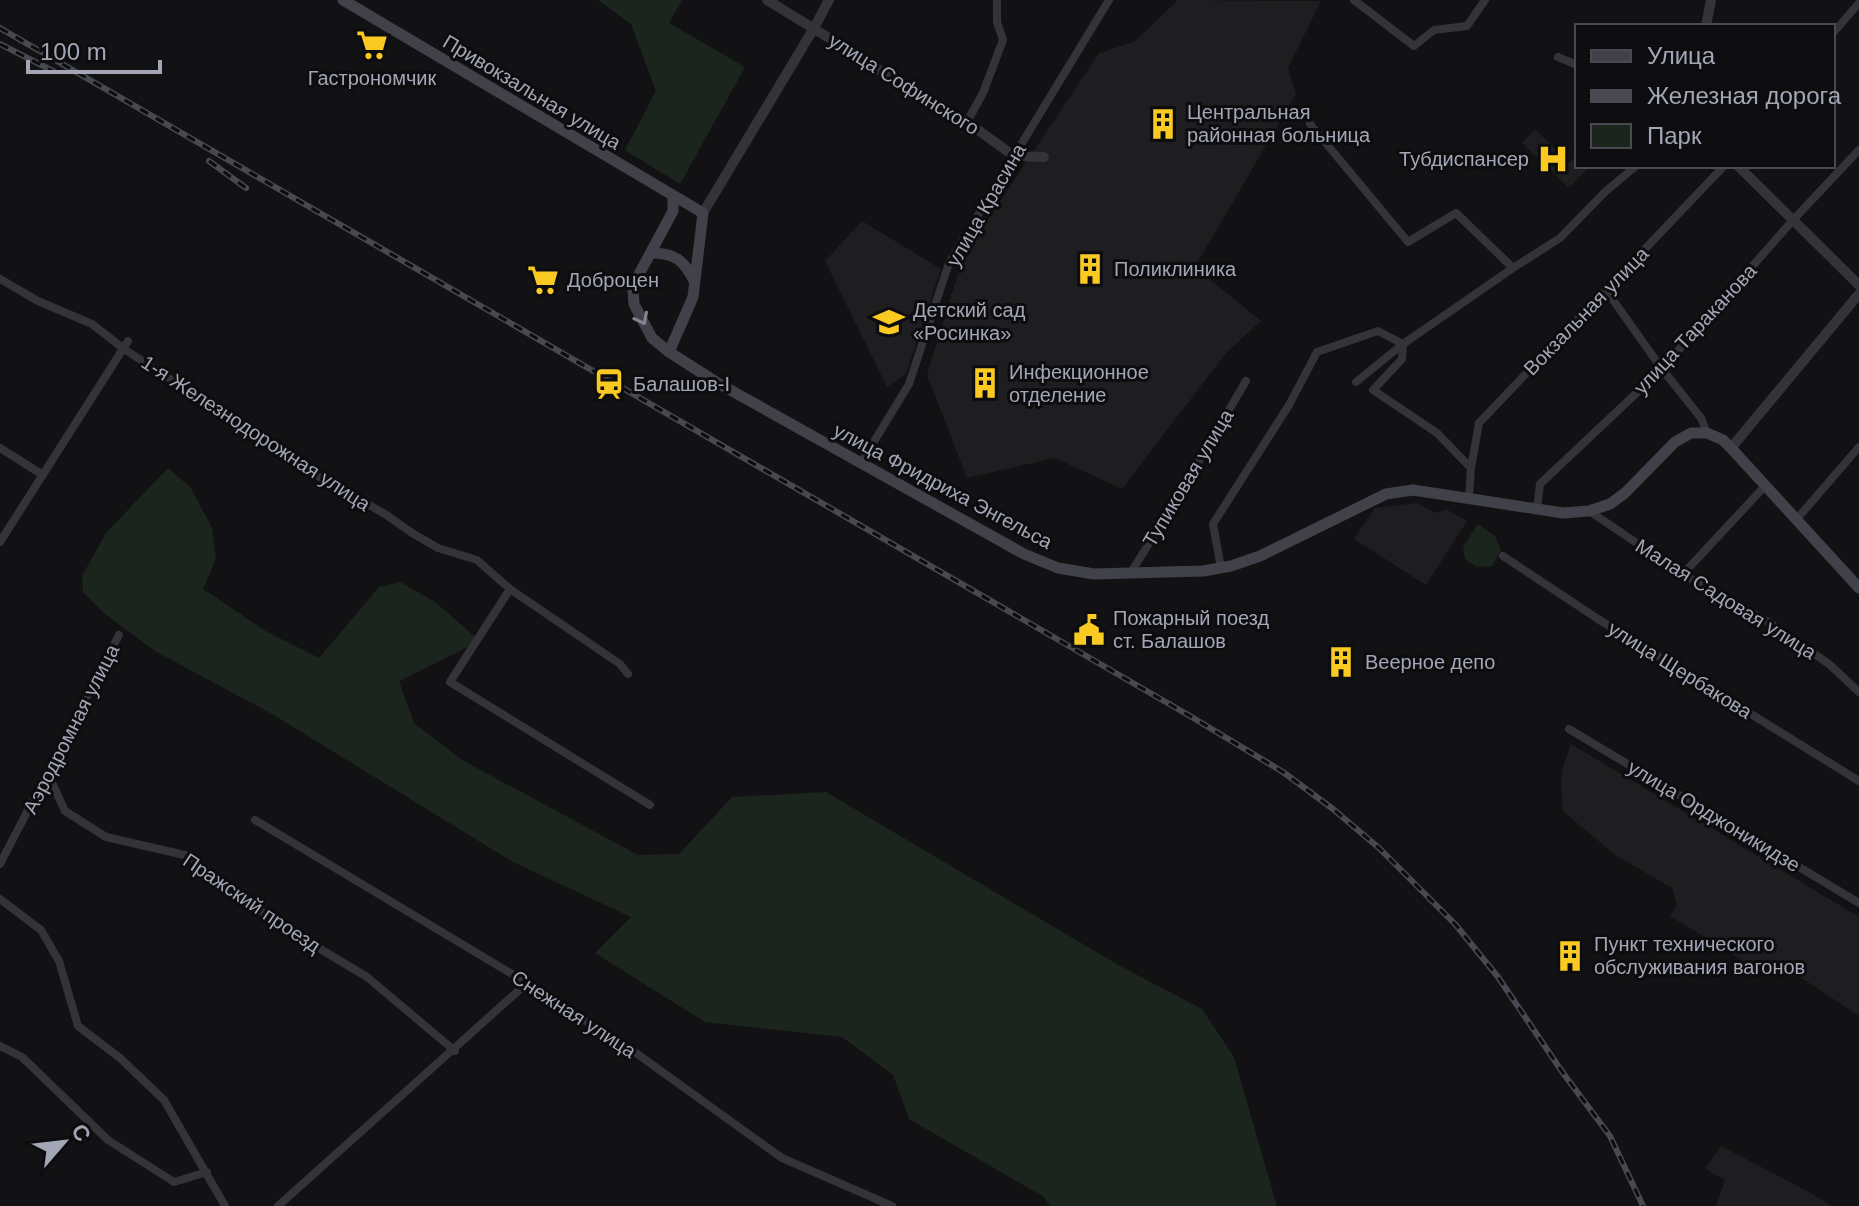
<svg xmlns="http://www.w3.org/2000/svg" width="1859" height="1206" font-family="Arial,sans-serif">
<style>
.built{fill:#1e1e21}
.green{fill:#1c241e}
.lines{fill:none;stroke-linecap:round;stroke-linejoin:round}
.minor{stroke:#333339;stroke-width:8}
.tertiary{stroke:#333339;stroke-width:10}
.secondary{stroke:#414249;stroke-width:11}
.rail-casing{stroke:#484950;stroke-width:6}
.rail{stroke:#0d0d0f;stroke-width:3;stroke-dasharray:9;stroke-linecap:butt}
.oneway{stroke:#81838f}
.labels{text-anchor:middle;dominant-baseline:central;stroke-width:6;stroke-linejoin:round;paint-order:stroke}
.poi-label{font-size:20px;fill:#a3a6b5;stroke:#0d0d0f;text-anchor:start}
.street-label{font-size:20px;fill:#a3a6b5;stroke:#0d0d0f}
</style>
<rect width="100%" height="100%" fill="#121214"/>
<g class="built">
<path d="M1178,0L1321,1L1288,68L1296,94L1195,267L1261,321L1226,353L1122,489L1055,458L967,478L927,375L963,257L1099,53L1134,42Z"/>
<path d="M1535,129L1569,163L1577,155V166H1590L1569,188L1522,143Z"/>
<path d="M862,221L941,269L906,374L887,387L825,261Z"/>
<path d="M1417,503L1435,513L1446,509L1467,521L1426,585L1354,539L1375,508Z"/>
<path d="M1571,744L1859,917V1016L1803,979L1744,961L1670,916L1677,905L1672,888L1615,855L1563,811L1561,782L1563,767Z"/>
<path d="M1721,1146L1807,1191L1832,1206H1716L1725,1180L1705,1169Z"/>
</g>
<g class="green">
<path d="M598,0H682L669,23L745,67L680,184L625,150L656,91L631,24Z"/>
<path d="M168,468L191,488L212,528L216,559L203,589L267,632L319,658L379,587L400,582L435,602L480,641L399,681L414,723L462,760L638,855L679,854L732,797L826,792L1120,966L1202,1009L1234,1057L1277,1206H1050L1044,1197L909,1119L893,1075L842,1037L705,1022L595,953L631,917L513,862L272,714L155,651L105,614L83,592L82,576L106,533Z"/>
<path d="M1478,524L1495,536L1501,550L1492,566L1477,567L1465,559L1463,547Z"/>
</g>
<g class="lines">
<g class="minor">
<path d="M1354,0L1414,46L1434,30L1467,26L1485,0"/>
<path d="M1833,33L1859,3"/>
<path d="M1558,57L1577,65"/>
<path d="M967,122L983,93L1003,40L997,22V0"/>
<path d="M1310,124L1408,242L1456,213L1513,268"/>
<path d="M0,279L38,301L92,324L124,349L318,476L385,514L412,533L438,548L477,560L510,589L620,664L628,674"/>
<path d="M1606,290L1662,369L1701,418L1707,433"/>
<path d="M1403,344L1402,359L1373,390L1437,433L1471,468L1469,497"/>
<path d="M1356,382L1403,344L1513,268L1560,238L1606,191L1636,166"/>
<path d="M0,448L43,475"/>
<path d="M861,463L909,384L949,263L1109,0"/>
<path d="M1471,468L1479,423L1724,166"/>
<path d="M1537,508L1540,484L1662,369L1793,220L1859,150"/>
<path d="M1589,511L1683,574L1770,623L1829,664L1859,692"/>
<path d="M1796,520L1859,447"/>
<path d="M0,542L128,341"/>
<path d="M1503,556L1598,619L1859,781"/>
<path d="M1221,568L1213,524L1289,405L1317,352L1378,331L1403,344"/>
<path d="M1130,574L1176,500L1246,381"/>
<path d="M1683,574L1765,486"/>
<path d="M510,589L450,682L650,805"/>
<path d="M1569,729L1859,903"/>
<path d="M48,774L65,811L106,837L189,856L226,887L292,932L367,977L455,1051"/>
<path d="M255,820L527,983L636,1053L782,1158L892,1206"/>
<path d="M0,864L119,635"/>
<path d="M0,899L41,930L59,961L78,1026L120,1058L164,1100L225,1206"/>
<path d="M0,1046L22,1057L108,1140L174,1182L207,1172"/>
<path d="M278,1206L527,983"/>
</g>
<g class="tertiary">
<path d="M767,0L847,49L929,103L967,122L1014,156L1044,157"/>
<path d="M1706,26L1711,0"/>
<path d="M1738,166L1859,285"/>
<path d="M703,213L814,28L829,0"/>
<path d="M1731,448L1859,294"/>
</g>
<g class="secondary">
<path d="M343,0L703,213L693,297L669,352"/>
<path d="M673,197V211L637,278L633,290L634,304L652,338L669,352L716,382L1024,554L1058,568L1094,574L1203,571L1231,566L1260,556L1386,494L1413,490L1563,513L1589,511L1610,504L1625,493L1675,442L1691,433H1707L1723,440L1731,448L1859,588"/>
<path d="M651,253C675,253 684,260 694,281"/>
</g>
<defs>
<g id="rail">
<path d="M0,28L1190,716L1283,772L1333,809L1379,848L1455,924L1498,977L1563,1073L1610,1136L1643,1206"/>
<path d="M0,44L53,71"/>
<path d="M209,161L246,188"/>
</g>
</defs>
<use href="#rail" class="rail-casing"/>
<use href="#rail" class="rail"/>
</g>
<defs><path id="oneway-chevron" d="M-2-3.5L2.5 0L-2 3.5" fill="none" stroke-width="1.6" stroke-linecap="round" stroke-linejoin="round" transform="scale(2)"/></defs>
<use class="oneway" href="#oneway-chevron" transform="translate(642 319) rotate(63)"/>
<defs>
<symbol id="supermarket-bare" viewBox="-9 -9 18 18"><path d="M-6-5.5h2.5l.6 2H6L4.5 2H-2.5L-4.4-4H-6ZM-1.5 3.2a1.3 1.3 0 1 0 .1 0ZM3 3.2a1.3 1.3 0 1 0 .1 0Z" fill="#fbca22" stroke="#0d0d0f" stroke-width="2.5" paint-order="stroke"/></symbol>
<symbol id="building-bare" viewBox="-9 -9 18 18"><path d="M-4-6H4V6H1V3H-1V6H-4ZM-2.5-4.3h1.7v1.8h-1.7ZM.8-4.3h1.7v1.8H.8ZM-2.5-1h1.7V.8h-1.7ZM.8-1h1.7V.8H.8Z" fill="#fbca22" stroke="#0d0d0f" stroke-width="2.5" paint-order="stroke"/></symbol>
<symbol id="hospital-bare" viewBox="-9 -9 18 18"><path d="M-5-5h3v3.5h4V-5h3V5h-3V1.5h-4V5h-3Z" fill="#fbca22" stroke="#0d0d0f" stroke-width="2.5" paint-order="stroke"/></symbol>
<symbol id="school-bare" viewBox="-9 -9 18 18"><path d="M0-5L7-2L0 1L-7-2ZM-4 1L0 2.5L4 1V4Q0 6-4 4Z" fill="#fbca22" stroke="#0d0d0f" stroke-width="2.5" paint-order="stroke"/></symbol>
<symbol id="station-bare" viewBox="-9 -9 18 18"><path d="M-3-6H3Q5-6 5-4V2Q5 4 3 4L4.5 6H3L1.5 4h-3L-3 6H-4.5L-3 4Q-5 4-5 2V-4Q-5-6-3-6ZM-3.5-4v3h7v-3ZM-3.5 1v1.5H-2V1ZM2 1v1.5H3.5V1Z" fill="#fbca22" stroke="#0d0d0f" stroke-width="2.5" paint-order="stroke"/></symbol>
<symbol id="civic-bare" viewBox="-9 -9 18 18"><path d="M-.6-6.5H3V-4.5H.6V-3L4-1V1h2V6H-6V1h2V-1L-.6-3ZM-1.2 2.5V6h2.4V2.5Z" fill="#fbca22" stroke="#0d0d0f" stroke-width="2.5" paint-order="stroke"/></symbol>
</defs>
<g fill-rule="evenodd">
<use href="#supermarket-bare" x="350" y="23" width="44" height="44"/>
<use href="#building-bare" x="1141" y="102" width="44" height="44"/>
<use href="#hospital-bare" x="1531" y="137" width="44" height="44"/>
<use href="#building-bare" x="1068" y="247" width="44" height="44"/>
<use href="#supermarket-bare" x="521" y="258" width="44" height="44"/>
<use href="#school-bare" x="867" y="300" width="44" height="44"/>
<use href="#building-bare" x="963" y="361" width="44" height="44"/>
<use href="#station-bare" x="587" y="362" width="44" height="44"/>
<use href="#civic-bare" x="1067" y="608" width="44" height="44"/>
<use href="#building-bare" x="1319" y="640" width="44" height="44"/>
<use href="#building-bare" x="1548" y="934" width="44" height="44"/>
</g>
<g class="labels">
<g class="poi-label">
<text x="372" y="78" text-anchor="middle">Гастрономчик</text>
<text x="1187" y="112">Центральная<tspan x="1187" dy="23">районная больница</tspan></text>
<text x="1529" y="159" text-anchor="end">Тубдиспансер</text>
<text x="1114" y="269">Поликлиника</text>
<text x="567" y="280">Доброцен</text>
<text x="913" y="310">Детский сад<tspan x="913" dy="23">«Росинка»</tspan></text>
<text x="1009" y="372">Инфекционное<tspan x="1009" dy="23">отделение</tspan></text>
<text x="633" y="384">Балашов-I</text>
<text x="1113" y="618">Пожарный поезд<tspan x="1113" dy="23">ст. Балашов</tspan></text>
<text x="1365" y="662">Веерное депо</text>
<text x="1594" y="944">Пункт технического<tspan x="1594" dy="23">обслуживания вагонов</tspan></text>
</g>
<g class="street-label">
<text transform="translate(904 84) rotate(32)">улица Софинского</text>
<text transform="translate(532 92) rotate(31)">Привокзальная улица</text>
<text transform="translate(986 205) rotate(-60)">улица Красина</text>
<text transform="translate(1586 311) rotate(-46)">Вокзальная улица</text>
<text transform="translate(1695 329) rotate(-47)">улица Тараканова</text>
<text transform="translate(256 433) rotate(33)">1-я Железнодорожная улица</text>
<text transform="translate(1188 478) rotate(-59)">Тупиковая улица</text>
<text transform="translate(943 486) rotate(28)">улица Фридриха Энгельса</text>
<text transform="translate(1726 599) rotate(32)">Малая Садовая улица</text>
<text transform="translate(1680 670) rotate(32)">улица Щербакова</text>
<text transform="translate(71 729) rotate(-63)">Аэродромная улица</text>
<text transform="translate(1714 816) rotate(31)">улица Орджоникидзе</text>
<text transform="translate(252 903) rotate(34)">Пражский проезд</text>
<text transform="translate(574 1014) rotate(33)">Снежная улица</text>
</g>
</g>
<rect x="1575" y="24" width="260" height="144" fill="#0d0d0f" stroke="#494a51" stroke-width="2"/>
<rect x="1591" y="50" width="40" height="12" fill="#414249" stroke="#494a51" stroke-width="2"/>
<text x="1647" y="64" font-size="24" fill="#a3a6b5">Улица</text>
<rect x="1591" y="90" width="40" height="12" fill="#484950" stroke="#494a51" stroke-width="2"/>
<text x="1647" y="104" font-size="24" fill="#a3a6b5">Железная дорога</text>
<rect x="1591" y="124" width="40" height="24" fill="#1c241e" stroke="#494a51" stroke-width="2"/>
<text x="1647" y="144" font-size="24" fill="#a3a6b5">Парк</text>
<g transform="translate(64 1142) rotate(62)" stroke="#0d0d0f" stroke-width="6" paint-order="stroke">
<path d="M0-6L14 30L0 20L-14 30Z" fill="#a3a6b5"/>
<text y="-12" font-size="22" font-weight="bold" text-anchor="middle" fill="#a3a6b5">С</text>
</g>
<path d="M28 60v12h132v-12" fill="none" stroke="#a3a6b5" stroke-width="4"/>
<text x="40" y="60" font-size="24" fill="#a3a6b5" stroke="#0d0d0f" stroke-width="6" paint-order="stroke">100 m</text>
</svg>
